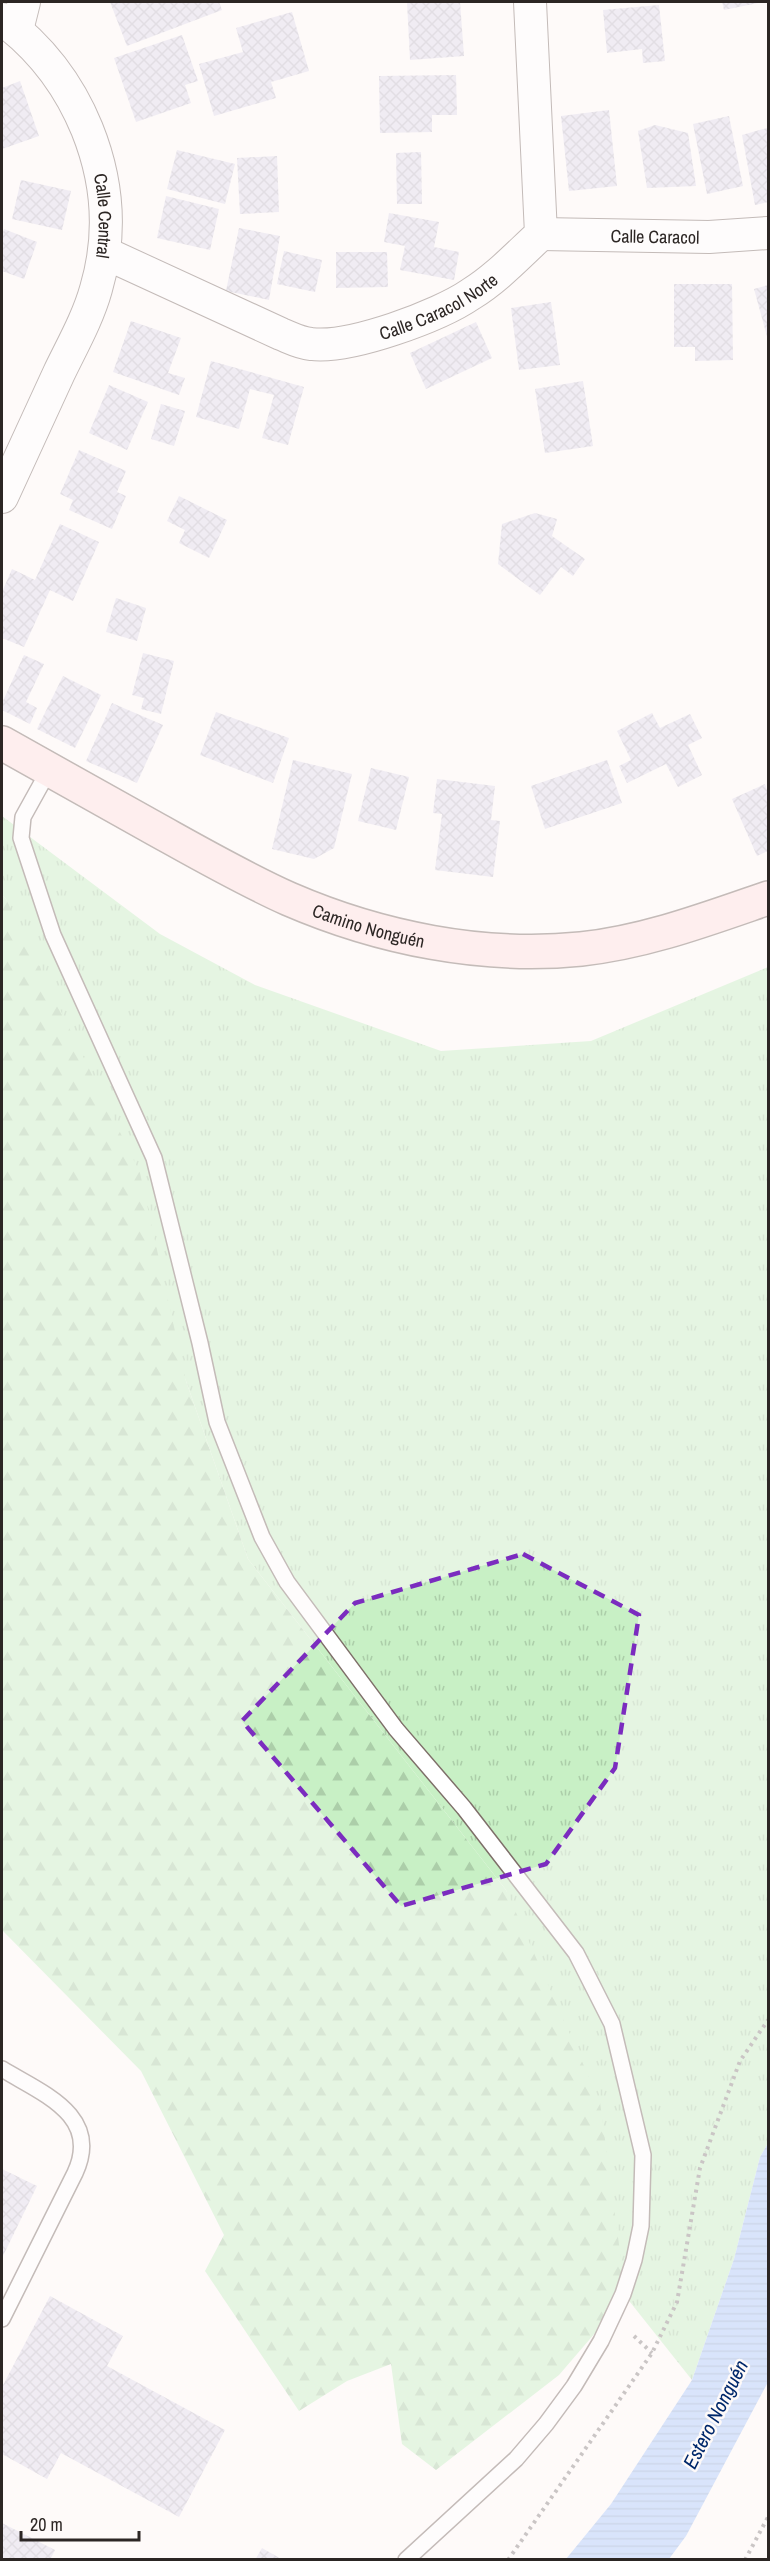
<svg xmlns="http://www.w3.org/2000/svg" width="770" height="2561" font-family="'Archivo Narrow',sans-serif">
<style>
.grass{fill:url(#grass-tufts)}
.forest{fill:url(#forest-firs)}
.water{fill:url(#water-rules)}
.building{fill:url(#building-cross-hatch)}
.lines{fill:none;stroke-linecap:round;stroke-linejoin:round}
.lane-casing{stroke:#7e6f69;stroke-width:18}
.street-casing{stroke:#7e6f69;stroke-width:34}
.secondary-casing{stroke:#7e6f69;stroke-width:36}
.path{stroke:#8c8685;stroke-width:4;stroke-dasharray:3 4.5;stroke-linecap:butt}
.lane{stroke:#fff;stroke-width:15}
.street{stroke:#fff;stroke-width:32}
.secondary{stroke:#fee1df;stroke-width:33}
.marked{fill:none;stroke:#7b2cbf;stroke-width:4.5;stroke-dasharray:12 8;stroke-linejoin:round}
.labels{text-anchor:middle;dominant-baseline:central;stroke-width:5;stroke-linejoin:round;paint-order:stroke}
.street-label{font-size:18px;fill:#2c2624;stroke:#fefaf9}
.water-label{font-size:20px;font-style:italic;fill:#00286b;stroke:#fefaf9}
</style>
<defs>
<pattern id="grass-tufts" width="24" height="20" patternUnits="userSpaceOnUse" patternTransform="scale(1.5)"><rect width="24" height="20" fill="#c8f0c5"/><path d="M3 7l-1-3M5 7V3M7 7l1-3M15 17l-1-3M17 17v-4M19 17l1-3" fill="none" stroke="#accea9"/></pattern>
<pattern id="forest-firs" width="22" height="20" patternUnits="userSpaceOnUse" patternTransform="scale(1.5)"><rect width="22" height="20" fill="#c8f0c5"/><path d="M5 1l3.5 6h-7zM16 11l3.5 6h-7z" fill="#accea9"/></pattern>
<pattern id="water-rules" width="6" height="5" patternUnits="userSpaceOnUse" patternTransform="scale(1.5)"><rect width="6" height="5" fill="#adcbfc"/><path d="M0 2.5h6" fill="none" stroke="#95aed8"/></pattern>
<pattern id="building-cross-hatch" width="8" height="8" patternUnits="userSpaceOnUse" patternTransform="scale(1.5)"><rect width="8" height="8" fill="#e1dceb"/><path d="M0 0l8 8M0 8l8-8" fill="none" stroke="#c1bdc9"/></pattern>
</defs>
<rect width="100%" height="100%" fill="#fefaf9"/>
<path class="grass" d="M2,816L160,934L255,985L441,1051L591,1041L768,967V2143L760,2157L734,2259L692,2380L626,2297L506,1890L248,1559L186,1381L6,899L2,895Z"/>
<path class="forest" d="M2,895L6,899L140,1173L186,1381L248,1559L506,1890L600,2102L626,2297L559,2375L436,2470L402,2444L391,2364L347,2381L299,2411L205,2271L224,2235L141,2071L2,1930Z"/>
<path class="water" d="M768,2143V2382L686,2536L669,2559H566L611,2504L692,2380L734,2259L760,2157Z"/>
<g class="building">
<path d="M110,2H219L222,10L127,46Z"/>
<path d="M407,2H460L464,56L410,60Z"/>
<path d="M722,2H758V3L724,10Z"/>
<path d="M659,5L665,61L643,63L642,49L607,53L603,10Z"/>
<path d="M292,12L309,71L271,82L276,98L214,116L199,64L243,52L236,28Z"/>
<path d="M182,35L198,81L185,85L191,103L136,122L114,58Z"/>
<path d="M456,75L457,115H432V132L380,133L379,76Z"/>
<path d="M20,81L39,136L2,149V88Z"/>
<path d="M609,110L617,186L569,191L561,116Z"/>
<path d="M729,116L743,186L707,194L693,124Z"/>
<path d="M655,125L688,133L696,186L647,188L638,131Z"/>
<path d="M767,128L768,134V202L755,205L742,135Z"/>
<path d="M177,150L235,164L225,204L167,189Z"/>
<path d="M421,152L422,204H397L396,153Z"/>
<path d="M277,156L279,212L240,214L237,158Z"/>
<path d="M21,180L71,191L62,230L12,219Z"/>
<path d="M166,196L219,209L210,250L157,238Z"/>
<path d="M389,213L439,222L434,247L459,252L454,280L400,270L405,246L384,242Z"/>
<path d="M239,228L280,236L269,300L226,291Z"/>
<path d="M4,229L37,242L24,279L2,271V236Z"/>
<path d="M284,251L322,260L315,292L277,284Z"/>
<path d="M336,252H387L388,287L336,288Z"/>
<path d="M674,284H732L733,360L695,361V347H674Z"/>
<path d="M768,285V340L754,289Z"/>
<path d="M551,302L560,365L519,370L511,308Z"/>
<path d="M131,321L181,338L168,373L185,378L179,395L113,372Z"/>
<path d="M476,322L492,358L426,389L410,353Z"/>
<path d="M211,361L304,387L288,445L262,438L274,395L250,389L239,429L196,417Z"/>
<path d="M583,381L593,446L545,453L535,389Z"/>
<path d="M109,385L148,402L127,450L89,433Z"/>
<path d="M161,404L185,411L174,446L151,439Z"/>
<path d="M79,450L126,471L117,492L126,496L112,529L69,510L73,500L60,494Z"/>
<path d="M179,496L227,520L209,558L179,543L185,530L167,521Z"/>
<path d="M535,513L557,519L552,536L585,559L573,576L561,567L540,595L498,564L502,524Z"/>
<path d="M60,524L99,542L73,601L50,590L24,647L2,638V592L12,569L35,580Z"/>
<path d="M116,598L146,608L137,641L106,632Z"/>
<path d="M143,653L174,661L161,714L141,709L144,698L132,695Z"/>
<path d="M24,655L44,664L26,702L37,708L30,724L2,710V703Z"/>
<path d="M63,676L101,695L75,748L37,729Z"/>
<path d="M112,703L163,725L137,783L86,761Z"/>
<path d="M216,712L289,738L273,783L200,755Z"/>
<path d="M652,713L660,728L690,714L702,738L688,745L702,775L678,787L666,764L627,783L619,766L631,760L617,731Z"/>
<path d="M293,760L352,774L334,848L314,859L272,849Z"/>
<path d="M607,760L622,803L545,829L531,786Z"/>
<path d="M371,768L409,777L396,830L358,821Z"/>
<path d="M437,779L495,786L491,820L500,821L493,877L435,870L442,814L433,813Z"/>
<path d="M765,784L768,793V851L757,856L732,799Z"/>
<path d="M2,2169L37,2186L2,2258Z"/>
<path d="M50,2296L123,2336L107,2366L225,2430L179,2517L61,2453L47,2479L2,2454V2387Z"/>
<path d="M2,2523L55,2550L50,2560H2Z"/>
<path d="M262,2548L283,2560H255Z"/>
</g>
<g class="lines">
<defs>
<g id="lane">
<path d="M49,770L23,817L21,838L53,935L154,1158L200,1343L217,1422L262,1537L287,1582L396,1729L464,1808L576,1953L612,2024L643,2155L641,2226L634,2260L623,2294L601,2341L574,2386L546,2424L516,2459L406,2560"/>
<path d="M2,2069C41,2093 102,2115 75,2173L2,2319"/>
</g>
<g id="street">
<path id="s1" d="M2,19C40,47 69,85 87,129C108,181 112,235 96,289C88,318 72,346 59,373C40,414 21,455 2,497"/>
<path d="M17,30L24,2"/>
<path id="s2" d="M541,234L709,237L768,233"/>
<path id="s3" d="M105,253L281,334C291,338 300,343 311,344C350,349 439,316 471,294C497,278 518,255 541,234L530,2"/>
</g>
<g id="secondary">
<path id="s4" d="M2,743C52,771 102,799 152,827C197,852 242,878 289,899C379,938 483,959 581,949C646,942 707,919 768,898"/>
</g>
</defs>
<use href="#lane" class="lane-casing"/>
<use href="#street" class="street-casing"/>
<use href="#secondary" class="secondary-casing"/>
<g class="path">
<path d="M634,2336L652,2353"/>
<path d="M508,2560L652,2353L677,2302L700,2168L740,2061L768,2020"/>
<path d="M745,2560L768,2517"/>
</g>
<use href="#lane" class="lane"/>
<use href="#street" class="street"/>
<use href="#secondary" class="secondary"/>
</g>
<path d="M0 0H770V2561H0ZM523,1554L639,1615L615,1768L546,1864L401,1906L242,1721L355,1603Z" fill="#fefaf9" fill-opacity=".55" fill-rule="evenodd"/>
<path class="marked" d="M523,1554L639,1615L615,1768L546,1864L401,1906L242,1721L355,1603Z"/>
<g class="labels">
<g class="street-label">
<text stroke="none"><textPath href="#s1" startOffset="230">Calle Central</textPath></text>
<text stroke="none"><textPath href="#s2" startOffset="114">Calle Caracol</textPath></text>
<text stroke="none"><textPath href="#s3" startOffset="360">Calle Caracol Norte</textPath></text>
<text stroke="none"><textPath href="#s4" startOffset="411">Camino Nonguén</textPath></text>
</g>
<g class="water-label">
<text transform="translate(715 2414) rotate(-63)">Estero Nonguén</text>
</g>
</g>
<rect width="770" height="2561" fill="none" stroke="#2c2624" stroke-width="6"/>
<path d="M21 2531v9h118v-9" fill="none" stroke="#2c2624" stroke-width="3"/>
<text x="30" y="2531" font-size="18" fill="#2c2624" stroke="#fefaf9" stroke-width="4.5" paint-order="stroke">20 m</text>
</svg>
